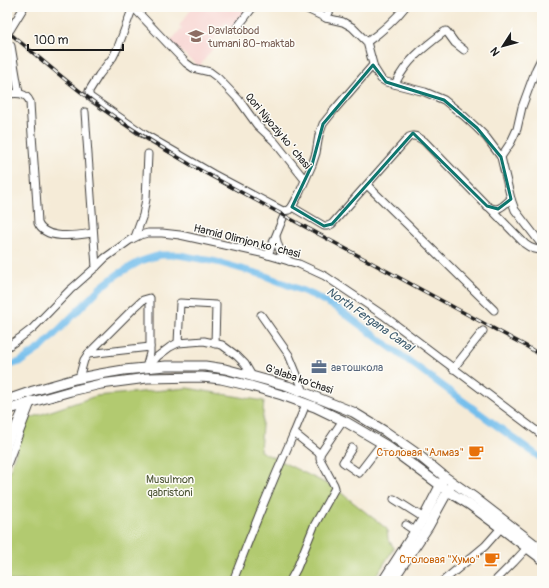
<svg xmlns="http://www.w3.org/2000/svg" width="549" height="588" font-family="Pangolin,sans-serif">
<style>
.built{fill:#f7d0cd}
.green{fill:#b2ca6f;stroke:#677346}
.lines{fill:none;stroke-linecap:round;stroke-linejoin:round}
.canal{stroke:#73beec;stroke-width:7}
.minor-casing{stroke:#3d3b38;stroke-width:9}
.major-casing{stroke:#3d3b38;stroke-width:11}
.minor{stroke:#fff;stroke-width:7}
.major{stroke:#fff;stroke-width:9}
.rail-casing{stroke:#1c1c1c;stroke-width:3.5}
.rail{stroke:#fdfcf7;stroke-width:2;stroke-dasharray:6;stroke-linecap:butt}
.marked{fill:none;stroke:#0f766e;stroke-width:3;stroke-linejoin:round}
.labels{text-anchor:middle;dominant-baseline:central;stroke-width:3;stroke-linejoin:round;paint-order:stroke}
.education-label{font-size:11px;fill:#785e54;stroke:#fdfcf7;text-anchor:start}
.street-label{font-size:11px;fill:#1c1c1c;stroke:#fdfcf7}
.service-label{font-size:11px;fill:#4e5e75;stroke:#fdfcf7;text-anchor:start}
.food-label{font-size:11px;fill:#c56008;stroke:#fdfcf7;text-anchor:end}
.park-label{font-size:11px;fill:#505939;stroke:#fdfcf7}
.water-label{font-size:12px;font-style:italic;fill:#3f5d6f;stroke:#fdfcf7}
</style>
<rect width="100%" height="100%" fill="#fdfcf7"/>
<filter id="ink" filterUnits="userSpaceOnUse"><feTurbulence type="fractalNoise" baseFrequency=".025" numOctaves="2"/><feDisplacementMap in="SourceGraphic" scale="8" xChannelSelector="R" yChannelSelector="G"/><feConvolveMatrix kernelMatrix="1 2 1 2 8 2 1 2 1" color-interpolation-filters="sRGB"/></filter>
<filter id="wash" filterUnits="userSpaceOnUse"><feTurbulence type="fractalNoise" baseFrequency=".012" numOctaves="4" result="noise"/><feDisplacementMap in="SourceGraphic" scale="16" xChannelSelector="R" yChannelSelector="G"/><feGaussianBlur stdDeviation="0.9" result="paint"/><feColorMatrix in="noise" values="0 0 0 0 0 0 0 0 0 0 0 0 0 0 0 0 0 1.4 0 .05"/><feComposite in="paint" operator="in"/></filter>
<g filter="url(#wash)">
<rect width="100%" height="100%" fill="#f5ebd7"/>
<path class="built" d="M193,7H252L233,30L225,23L212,41L216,44L199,67L170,42L182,28L179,26Z"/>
<path class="green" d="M187,388L264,401L260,451L335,488L387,529L388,539L394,548L373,581H7V479L27,419L96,396Z"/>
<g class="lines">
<path class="canal" d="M7,366L20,362L42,347L101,287L118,274L141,261L160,255H179L217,262L263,275L313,295L337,308L542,459"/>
</g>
</g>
<g filter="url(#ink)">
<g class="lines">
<defs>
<g id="minor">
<path d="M133,7L118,47L113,57L99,75L89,91V94L90,97L142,133L213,174L283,211L289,210L292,207"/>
<path d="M133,7L186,63L193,68L210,72L218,78L239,100L257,125L274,141L305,180"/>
<path d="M303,7L326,18L343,22L352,27L367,42L374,68L381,79L386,82L425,92L444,100L464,116L477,128L486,137L501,157L511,199L515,210L542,245"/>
<path d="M326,18L332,7"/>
<path d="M7,28L10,30L24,7"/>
<path d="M236,29L253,7"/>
<path d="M367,42C381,32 394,21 405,7"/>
<path d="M11,46L19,93"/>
<path d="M373,65L335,109L323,124L319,135L316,153L312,165L299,194L292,207L324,226H328L332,224L409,137C415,134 419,138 424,141L487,206C499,213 502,206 511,199"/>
<path d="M395,84C407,60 423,48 444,32L446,31L447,32L455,43L464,50"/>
<path d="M7,94C16,93 26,92 30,102C32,142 36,183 38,223C45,241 79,235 93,233"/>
<path d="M85,112L96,267"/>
<path d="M501,157L511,142L517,129L522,107L536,69L542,57"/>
<path d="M367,185L494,310"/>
<path d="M489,207L525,244C530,248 536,250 542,250"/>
<path d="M135,237L143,215L146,199L148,154"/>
<path d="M276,237C278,248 281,254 289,261"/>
<path d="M268,255L283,218"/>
<path d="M261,315L289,355L304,392"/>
<path d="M178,343L180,303L216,305L215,344"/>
<path d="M7,347L20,338L33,328L70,290L96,267L105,258L130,240L140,235L148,233H162L180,235L261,253L299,264L325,276L383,315L542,435"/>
<path d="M88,354L132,310L143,300L150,298V353L146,368"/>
<path d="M148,367L158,356L170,347L178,343L204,341L222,345L237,356L245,364L252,376"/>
<path d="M453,369L483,331"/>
<path d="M79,378L84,360L88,354L150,347"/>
<path d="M306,404L294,433L320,454L343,420"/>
<path d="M7,446L25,404"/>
<path d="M352,448L343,462L359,473L382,443"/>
<path d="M7,465L32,400"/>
<path d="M394,499L424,518"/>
<path d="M406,525L415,531"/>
<path d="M233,581C252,531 272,482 294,433"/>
<path d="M290,581L297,568L314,526L335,488L334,485L320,459V454"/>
<path d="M443,581L485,546L501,528"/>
<path d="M495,581L514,562L527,548"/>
</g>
<g id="major">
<path d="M7,400L33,391L75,379L100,374L124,370L166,366H205L225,369L288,386L353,412L386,432L416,453L445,477L475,498L542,550"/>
<path d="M7,410L32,402L71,391L101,384L147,378L202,377L221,379L251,386L282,395L315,407L346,422L387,446L448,491L470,505L501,528L542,559"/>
<path d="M383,581L423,519L442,482"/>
<path d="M392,581L428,527L450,487"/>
</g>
</defs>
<use href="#minor" class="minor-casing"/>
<use href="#major" class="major-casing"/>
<use href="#minor" class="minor"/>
<use href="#major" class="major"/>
<defs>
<path id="rail" d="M7,31C40,58 73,88 109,113C135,132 163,148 191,165L457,309L526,346L542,356"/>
</defs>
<use href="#rail" class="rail-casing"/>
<use href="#rail" class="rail"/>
</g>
</g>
<path class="marked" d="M373,65L386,82L444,100L477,128L501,157L511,199L498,209L487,206L413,133L332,224L324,226L292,207L312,165L323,124Z"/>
<defs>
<symbol id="school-bare" viewBox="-9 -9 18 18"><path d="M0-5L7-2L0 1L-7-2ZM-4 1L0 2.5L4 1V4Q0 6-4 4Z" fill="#8d6e63" stroke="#fdfcf7" stroke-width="2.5" paint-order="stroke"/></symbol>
<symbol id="office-bare" viewBox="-9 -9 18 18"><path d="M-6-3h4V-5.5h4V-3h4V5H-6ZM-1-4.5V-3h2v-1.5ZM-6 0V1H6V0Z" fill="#5c6f8a" stroke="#fdfcf7" stroke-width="2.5" paint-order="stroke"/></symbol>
<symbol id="cafe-bare" viewBox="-9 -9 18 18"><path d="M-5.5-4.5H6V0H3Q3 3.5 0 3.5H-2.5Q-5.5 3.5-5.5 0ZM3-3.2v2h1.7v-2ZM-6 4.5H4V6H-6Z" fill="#e8710a" stroke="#fdfcf7" stroke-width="2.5" paint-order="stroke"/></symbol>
</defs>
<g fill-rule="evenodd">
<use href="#school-bare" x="185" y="25" width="22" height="22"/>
<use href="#office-bare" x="308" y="356" width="22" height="22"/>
<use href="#cafe-bare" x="465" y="441" width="22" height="22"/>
<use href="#cafe-bare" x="481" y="548" width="22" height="22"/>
</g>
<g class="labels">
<g class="education-label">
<text x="208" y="30">Davlatobod<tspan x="208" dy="13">tumani 80-maktab</tspan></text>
</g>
<g class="street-label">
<text transform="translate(278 131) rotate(50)">Qori Niyoziy koʻchasi</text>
<text transform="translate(247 241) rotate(14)">Hamid Olimjon koʻchasi</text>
<text transform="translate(299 379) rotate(19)">G'alaba ko'chasi</text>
</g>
<g class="service-label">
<text x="331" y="367">автошкола</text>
</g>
<g class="food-label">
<text x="464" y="452">Столовая "Алмаз"</text>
<text x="480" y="559">Столовая "Хумо"</text>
</g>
<g class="park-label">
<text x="170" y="479">Musulmon<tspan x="170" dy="13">qabristoni</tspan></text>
</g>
<g class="water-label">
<text transform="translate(370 320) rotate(35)">North Fergana Canal</text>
</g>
</g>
<rect width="549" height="588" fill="none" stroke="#fdfcf7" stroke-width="24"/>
<g transform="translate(503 46) rotate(234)" stroke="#fdfcf7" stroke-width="3" paint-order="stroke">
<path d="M0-3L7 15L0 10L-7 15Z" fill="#1c1c1c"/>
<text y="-6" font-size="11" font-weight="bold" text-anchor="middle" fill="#1c1c1c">N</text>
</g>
<path d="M28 44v6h95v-6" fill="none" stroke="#1c1c1c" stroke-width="2"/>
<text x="34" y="44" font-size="12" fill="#1c1c1c" stroke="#fdfcf7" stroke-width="3" paint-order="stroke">100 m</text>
</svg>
